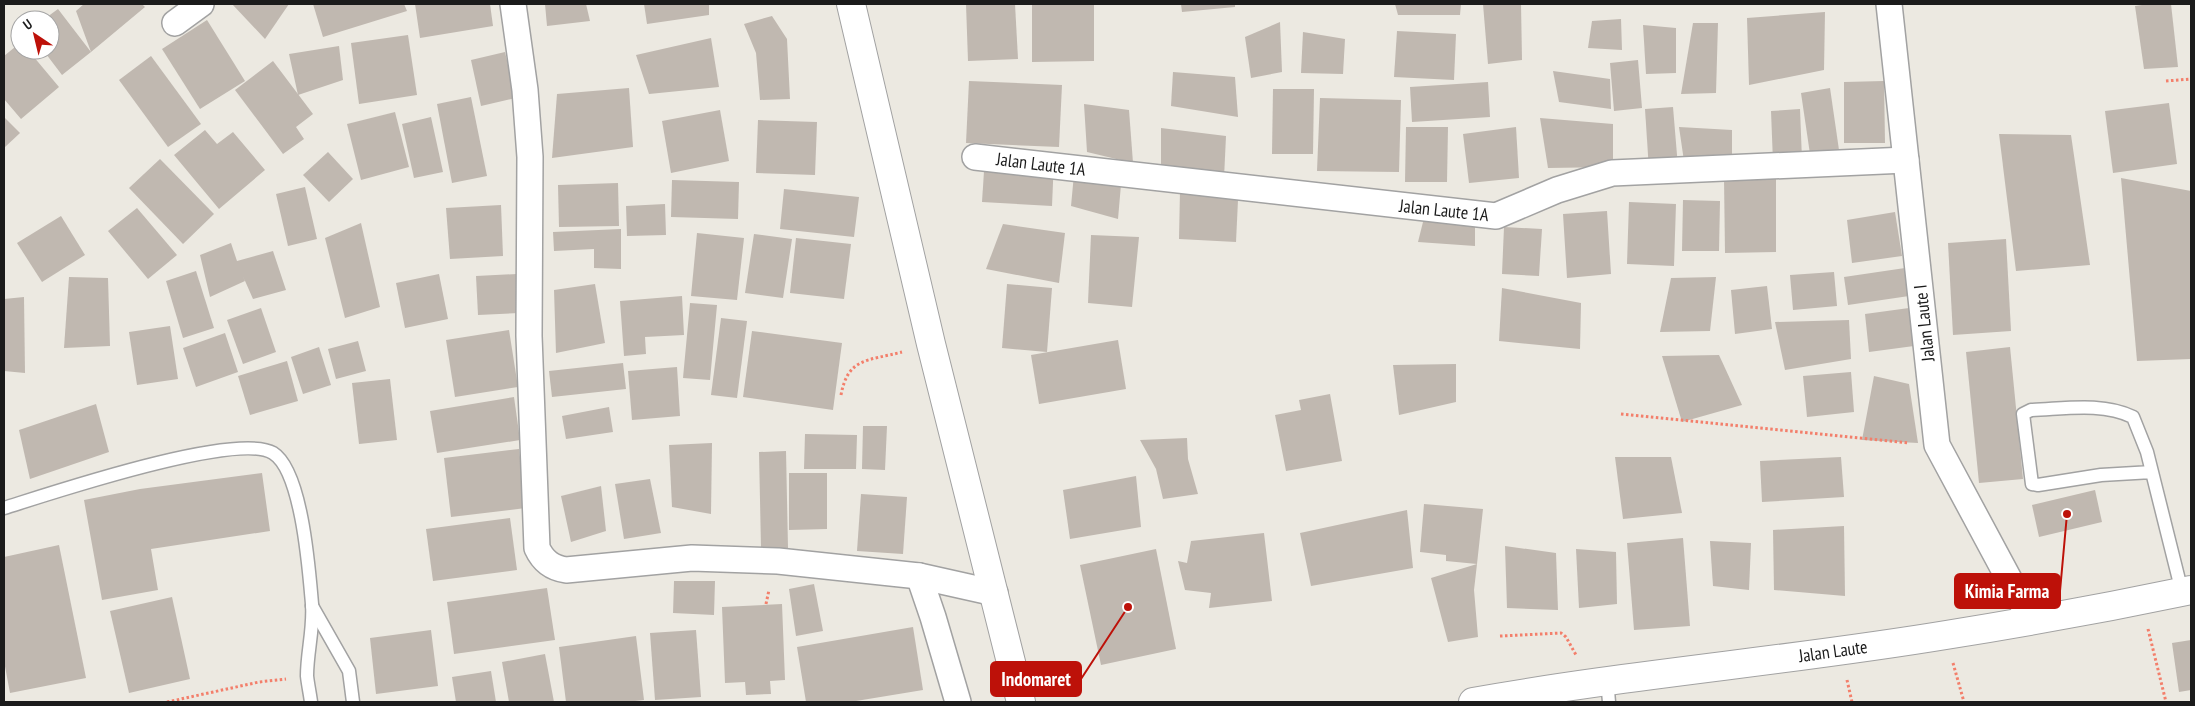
<svg xmlns="http://www.w3.org/2000/svg" width="2195" height="706" font-family="'PT Sans Narrow',sans-serif">
<style>
.building{fill:#c0b8b0}
.lines{fill:none;stroke-linecap:round;stroke-linejoin:round}
.service-casing{stroke:#a2a2a2;stroke-width:15}
.minor-casing{stroke:#a2a2a2;stroke-width:28}
.tertiary-casing{stroke:#a2a2a2;stroke-width:30}
.path{stroke:#f37f6b;stroke-width:3;stroke-dasharray:2.5 2.5;stroke-linecap:butt}
.service{stroke:#fff;stroke-width:12}
.minor{stroke:#fff;stroke-width:25}
.tertiary{stroke:#fff;stroke-width:28}
.labels{text-anchor:middle;dominant-baseline:central;stroke-width:4.5;stroke-linejoin:round;paint-order:stroke}
.street-label{font-size:18px;fill:#1b1b1b;stroke:#fff}
.leader{fill:none;stroke:#bd1109;stroke-width:2}
.callout-dot{fill:#bd1109;stroke:#fff;stroke-width:2}
.callout{fill:#bd1109;stroke:#bd1109;stroke-width:2}
.callout-label{font-size:19px;text-anchor:middle;font-weight:bold;fill:#fff}
</style>
<rect width="100%" height="100%" fill="#ece9e1"/>
<g class="building">
<path d="M84,4H142L145,7L91,52L62,75L43,50H50V20H43L58,9L91,52L76,11Z"/>
<path d="M232,4H289L265,39Z"/>
<path d="M313,4H404L407,11L323,37Z"/>
<path d="M415,4H490L493,26L420,38Z"/>
<path d="M545,4H586L590,21L547,26Z"/>
<path d="M644,4H709V15L647,24Z"/>
<path d="M966,4H1015L1018,59L968,61Z"/>
<path d="M1032,4H1094V61L1032,62Z"/>
<path d="M1181,4H1235V7L1182,12Z"/>
<path d="M1395,4H1461L1460,15H1398Z"/>
<path d="M1483,4H1521L1522,60L1488,64Z"/>
<path d="M2149,4H2171L2178,67L2144,69L2135,6Z"/>
<path d="M1825,12L1824,70L1749,85L1747,18Z"/>
<path d="M772,16L787,39L790,99L760,100L756,53L744,24Z"/>
<path d="M1621,19L1622,50L1588,48L1592,21Z"/>
<path d="M207,20L245,81L200,109L162,49Z"/>
<path d="M1280,22L1282,72L1251,78L1245,37Z"/>
<path d="M1693,23H1718L1716,93L1681,94Z"/>
<path d="M1643,25L1676,28V73L1646,74Z"/>
<path d="M1397,31L1456,34L1454,80L1394,77Z"/>
<path d="M1303,32L1345,39L1343,74L1301,73Z"/>
<path d="M408,35L417,95L359,104L351,43Z"/>
<path d="M711,38L719,87L649,94L636,55Z"/>
<path d="M20,43V50H28L59,87L21,119L4,99V56Z"/>
<path d="M339,46L343,80L298,95L289,54Z"/>
<path d="M505,52L516,98L481,106L471,60Z"/>
<path d="M151,56L201,124L168,147L119,80Z"/>
<path d="M1638,60L1642,108L1614,111L1610,63Z"/>
<path d="M273,61L313,114L296,127L304,139L283,154L235,90Z"/>
<path d="M1553,71L1610,79L1611,109L1559,102Z"/>
<path d="M1173,72L1235,77L1238,117L1171,106Z"/>
<path d="M969,81L1062,85L1059,147L966,143Z"/>
<path d="M1884,81L1885,143H1844V82Z"/>
<path d="M1488,82L1490,117L1412,122L1410,87Z"/>
<path d="M629,88L633,147L552,158L557,94Z"/>
<path d="M1830,88L1839,150L1810,154L1801,93Z"/>
<path d="M1273,89H1314L1313,154H1272Z"/>
<path d="M471,97L487,176L452,183L437,104Z"/>
<path d="M1320,98L1401,100L1399,172L1317,171Z"/>
<path d="M2169,103L2177,164L2113,173L2105,111Z"/>
<path d="M1084,104L1129,110L1133,163L1087,152Z"/>
<path d="M1673,107L1678,167L1649,170L1645,109Z"/>
<path d="M1800,109L1802,160L1773,162L1771,111Z"/>
<path d="M720,110L729,161L671,173L662,121Z"/>
<path d="M395,112L409,167L361,180L347,124Z"/>
<path d="M4,117L20,133L4,148Z"/>
<path d="M431,117L443,172L414,178L402,124Z"/>
<path d="M1540,118L1613,124V167L1548,168Z"/>
<path d="M758,120L817,122L815,175L756,173Z"/>
<path d="M1406,127H1448L1447,182H1405Z"/>
<path d="M1516,127L1519,178L1469,183L1463,134Z"/>
<path d="M1679,127L1732,130V163L1684,161Z"/>
<path d="M1161,128L1226,136L1224,178L1161,168Z"/>
<path d="M205,130L217,144L233,132L265,170L219,209L174,155Z"/>
<path d="M1999,134L2071,135L2090,265L2016,271Z"/>
<path d="M328,152L353,179L329,202L303,175Z"/>
<path d="M985,156L1054,159L1052,206L982,202Z"/>
<path d="M160,159L214,214L183,244L129,188Z"/>
<path d="M1122,173L1118,219L1071,206L1074,174Z"/>
<path d="M1776,177V252L1725,253L1724,178Z"/>
<path d="M2121,178L2191,191V359L2137,361Z"/>
<path d="M672,180L739,182L738,219L671,217Z"/>
<path d="M618,183L619,226L559,227L558,185Z"/>
<path d="M305,187L317,239L288,246L276,194Z"/>
<path d="M784,189L859,197L854,237L780,229Z"/>
<path d="M1180,191L1238,200L1236,242L1179,239Z"/>
<path d="M1683,200L1720,201L1719,251H1682Z"/>
<path d="M1428,202L1475,214V246L1418,242Z"/>
<path d="M1629,202L1676,204L1674,266L1627,264Z"/>
<path d="M665,204L666,235L627,236L626,206Z"/>
<path d="M501,205L503,256L450,259L446,208Z"/>
<path d="M137,208L177,255L148,279L108,231Z"/>
<path d="M1607,211L1611,274L1567,278L1563,214Z"/>
<path d="M1895,212L1902,256L1852,263L1847,220Z"/>
<path d="M61,216L85,255L42,282L17,243Z"/>
<path d="M361,223L380,307L345,318L325,238Z"/>
<path d="M1003,224L1065,233L1059,283L986,269Z"/>
<path d="M1504,227L1542,229L1539,276L1502,274Z"/>
<path d="M621,229V269L594,268V249L554,251L553,232Z"/>
<path d="M697,233L744,238L737,300L691,296Z"/>
<path d="M754,234L792,239L783,298L745,293Z"/>
<path d="M1091,235L1139,237L1132,307L1088,303Z"/>
<path d="M796,238L851,244L844,299L790,293Z"/>
<path d="M2006,239L2011,331L1953,335L1948,243Z"/>
<path d="M231,243L237,261L273,251L286,290L253,299L242,274L245,281L210,297L200,255Z"/>
<path d="M1905,268L1909,296L1848,305L1844,277Z"/>
<path d="M196,271L214,328L183,338L166,281Z"/>
<path d="M1834,272L1837,306L1793,310L1790,275Z"/>
<path d="M439,274L448,319L405,328L396,283Z"/>
<path d="M517,274L519,313L478,315L476,276Z"/>
<path d="M69,277L108,278L110,346L64,348Z"/>
<path d="M1716,277L1710,331L1660,332L1671,278Z"/>
<path d="M595,284L605,343L556,353L554,290Z"/>
<path d="M1007,284L1052,288L1047,352L1002,348Z"/>
<path d="M1767,286L1772,329L1735,334L1731,290Z"/>
<path d="M1502,288L1581,303L1580,349L1499,341Z"/>
<path d="M682,296L684,335L645,337L646,354L624,356L620,301Z"/>
<path d="M24,297L25,373L4,371V299Z"/>
<path d="M690,303L717,305L710,380L683,378Z"/>
<path d="M261,308L276,352L243,364L227,320Z"/>
<path d="M1909,308L1914,346L1869,352L1865,314Z"/>
<path d="M721,318L747,321L737,398L711,395Z"/>
<path d="M1849,320L1851,359L1785,370L1775,322Z"/>
<path d="M170,326L178,379L137,385L129,332Z"/>
<path d="M509,330L518,387L455,397L446,340Z"/>
<path d="M752,331L842,343L833,410L743,397Z"/>
<path d="M225,333L238,372L196,387L183,348Z"/>
<path d="M1118,340L1126,389L1039,404L1031,355Z"/>
<path d="M358,341L366,371L336,379L328,349Z"/>
<path d="M319,347L331,385L303,394L291,357Z"/>
<path d="M2010,347L2023,479L1979,483L1966,352Z"/>
<path d="M1719,355L1742,405L1682,422L1662,356Z"/>
<path d="M287,361L298,401L250,415L238,376Z"/>
<path d="M623,363L626,389L552,397L549,371Z"/>
<path d="M1456,364V402L1399,415L1393,365Z"/>
<path d="M677,367L680,416L632,420L628,371Z"/>
<path d="M1851,372L1854,412L1807,417L1803,376Z"/>
<path d="M1874,376L1909,384L1918,443L1862,440Z"/>
<path d="M390,379L397,440L359,444L352,383Z"/>
<path d="M1330,394L1342,461L1286,471L1275,415L1301,410L1299,400Z"/>
<path d="M514,397L520,440L437,453L430,411Z"/>
<path d="M96,404L109,452L30,479L19,430Z"/>
<path d="M609,407L613,432L566,439L562,416Z"/>
<path d="M863,426H887L885,470L862,469Z"/>
<path d="M805,434L857,435L856,469H804Z"/>
<path d="M1187,438L1188,459L1198,494L1163,499L1156,469L1140,440Z"/>
<path d="M712,443L711,514L672,507L669,445Z"/>
<path d="M519,449L526,508L451,517L444,458Z"/>
<path d="M786,451L788,548H761L759,452Z"/>
<path d="M1615,457H1671L1682,513L1623,519Z"/>
<path d="M1841,457L1844,497L1762,502L1760,461Z"/>
<path d="M262,473L270,531L151,549L158,590L102,600L84,500L140,489Z"/>
<path d="M789,473H827V529L789,530Z"/>
<path d="M1136,476L1141,527L1070,539L1063,490Z"/>
<path d="M650,479L661,533L624,539L615,484Z"/>
<path d="M601,486L606,531L571,542L561,496Z"/>
<path d="M2095,490L2102,522L2039,537L2032,505Z"/>
<path d="M861,494L907,497L903,554L857,551Z"/>
<path d="M1424,504L1483,509L1477,564L1474,590L1478,637L1448,642L1431,578L1477,564L1446,561V555L1420,552Z"/>
<path d="M1407,510L1413,568L1311,586L1300,533Z"/>
<path d="M510,518L517,570L433,581L426,529Z"/>
<path d="M1844,526L1845,596L1774,590L1773,530Z"/>
<path d="M1264,533L1272,601L1209,608L1211,593L1185,590L1178,561L1187,563L1191,541Z"/>
<path d="M1683,538L1690,626L1634,630L1627,543Z"/>
<path d="M1710,541L1751,543L1749,590L1713,586Z"/>
<path d="M59,545L86,678L10,693L4,661V557Z"/>
<path d="M1505,546L1556,553L1558,610L1507,608Z"/>
<path d="M1156,549L1176,649L1101,665L1080,565Z"/>
<path d="M1576,549L1616,552L1617,604L1579,608Z"/>
<path d="M674,581H715L714,615L673,613Z"/>
<path d="M814,584L823,631L796,636L789,589Z"/>
<path d="M547,588L555,640L454,654L447,602Z"/>
<path d="M172,597L190,679L129,693L110,611Z"/>
<path d="M782,604L785,680L770,681L771,694L746,695L745,682L725,683L722,607Z"/>
<path d="M913,627L923,690L850,702H806L797,647Z"/>
<path d="M431,630L438,686L376,694L370,638Z"/>
<path d="M696,630L701,697L655,700L650,633Z"/>
<path d="M636,636L644,700L626,702H566L559,647Z"/>
<path d="M2191,640V690L2179,692L2172,643Z"/>
<path d="M545,654L554,702H509L502,662Z"/>
<path d="M491,671L496,702H456L452,677Z"/>
</g>
<g class="lines">
<defs>
<g id="service">
<path d="M2152,472L2101,475L2038,485L2032,484L2023,414L2031,410C2064,409 2102,402 2133,417L2147,452L2182,592"/>
<path d="M4,508C49,494 236,431 273,453C302,471 309,570 312,604C314,628 307,652 307,676C308,685 310,694 311,702"/>
<path d="M312,606L349,671L353,702"/>
<path d="M1607,680L1609,702"/>
</g>
<g id="minor">
<path d="M513,4L525,90L530,157L529,336L537,548C543,561 552,568 566,570L692,558L778,561L919,576L995,593"/>
<path d="M1889,4L1937,445L2031,620"/>
<path d="M175,23L201,4"/>
<path d="M975,157L1496,216L1557,190L1612,173L1906,160"/>
<path d="M919,576L933,617L958,702"/>
</g>
<g id="tertiary">
<path d="M851,4L931,344L1021,702"/>
<path d="M1473,702C1630,674 1789,661 1946,635C2028,622 2110,607 2191,590"/>
</g>
</defs>
<use href="#service" class="service-casing"/>
<use href="#minor" class="minor-casing"/>
<use href="#tertiary" class="tertiary-casing"/>
<g class="path">
<path d="M2166,81L2191,79"/>
<path d="M841,395C848,357 868,361 902,352"/>
<path d="M1621,414L1909,443"/>
<path d="M766,604L769,590"/>
<path d="M2148,629L2166,702"/>
<path d="M1500,636L1561,633L1566,637L1576,655"/>
<path d="M1953,663L1964,702"/>
<path d="M1847,680L1852,702"/>
<path d="M167,702L259,682L286,679"/>
</g>
<use href="#service" class="service"/>
<use href="#minor" class="minor"/>
<use href="#tertiary" class="tertiary"/>
</g>
<g class="labels">
<g class="street-label">
<text transform="translate(1041 164) rotate(7)">Jalan Laute 1A</text>
<text transform="translate(1444 210) rotate(6)">Jalan Laute 1A</text>
<text transform="translate(1924 323) rotate(-96)">Jalan Laute I</text>
<text transform="translate(1833 651) rotate(-8)">Jalan Laute</text>
</g>
</g>
<path class="leader" d="M2067 514L2060 591M1128 607L1081 679"/>
<g class="callout-dot">
<circle cx="2067" cy="514" r="5"/>
<circle cx="1128" cy="607" r="5"/>
</g>
<g class="callout">
<rect x="1955" y="574" width="105" height="34" rx="5"/>
<rect x="991" y="662" width="90" height="34" rx="5"/>
</g>
<g class="callout-label">
<text x="2007" y="598">Kimia Farma</text>
<text x="1036" y="686">Indomaret</text>
</g>
<rect width="2195" height="706" fill="none" stroke="#1b1b1b" stroke-width="10"/>
<g transform="translate(35 35) rotate(325)"><circle r="24" fill="#ffffff" stroke="#a4a4a4"/>
<path d="M0-4L9 19L0 12L-9 19Z" fill="#bd1109"/>
<text y="-8" font-size="14" font-weight="bold" text-anchor="middle" fill="#1b1b1b">U</text>
</g>
</svg>
